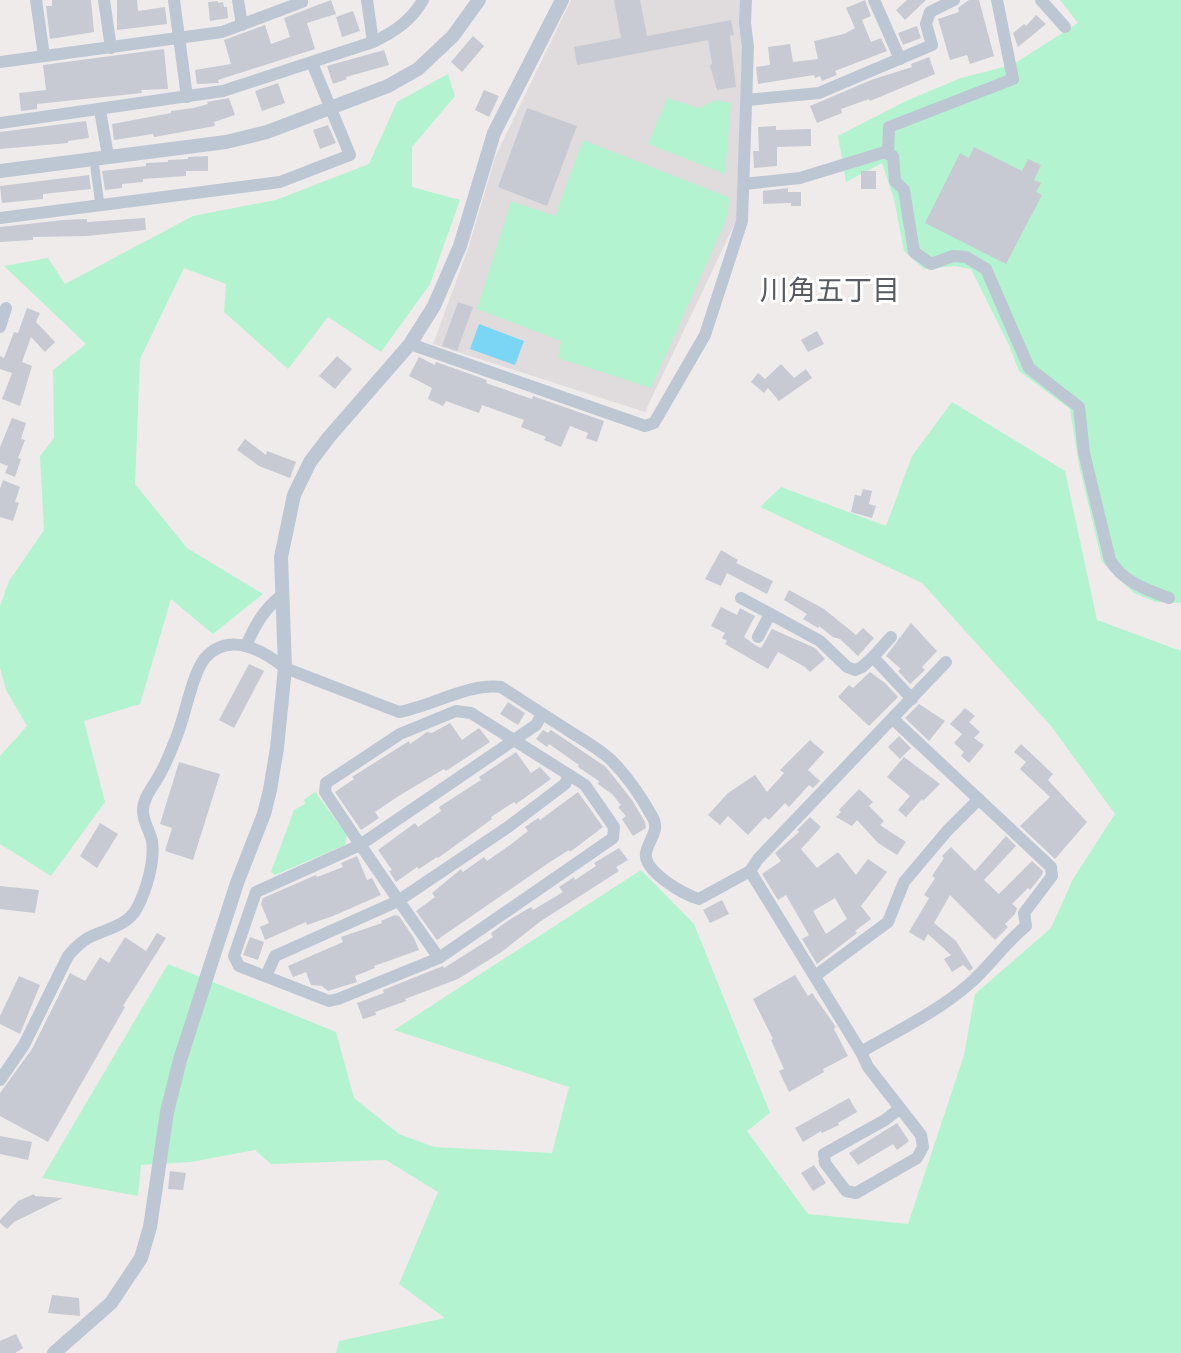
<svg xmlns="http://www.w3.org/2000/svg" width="1181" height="1353" font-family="Mulish,'Noto Sans JP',sans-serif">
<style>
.education{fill:#e0dcdd}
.green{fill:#b3f3cf}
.water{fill:#7bd6f5}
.building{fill:#c7cad2;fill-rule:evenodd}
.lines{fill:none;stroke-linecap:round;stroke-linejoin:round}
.pedestrian{stroke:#bdc7d3;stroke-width:9}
.minor{stroke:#bdc7d3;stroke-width:12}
.tertiary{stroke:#bdc7d3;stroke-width:14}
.labels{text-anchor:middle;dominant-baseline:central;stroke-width:6;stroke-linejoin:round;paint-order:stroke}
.neighbourhood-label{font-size:28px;fill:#585c61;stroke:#fff}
</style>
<rect width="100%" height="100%" fill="#efebeb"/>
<path class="education" d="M571,0H740L743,47L736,221L645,412L433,344L468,249L495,157Z"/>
<g class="green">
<path d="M1060,0H1181V603L1156,602L1134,593L1102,562L1079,465L1070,409L1019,371L1009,345L971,269L955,266L924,269L904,251L894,199L882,163L846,182L838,136L906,101L961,78L1012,65L1078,23Z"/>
<path d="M448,74L455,96L412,147V187L460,200L430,284L381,352L328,317L288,369L224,312L226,284L184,268L140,359L135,484L187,548L263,594L213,634L171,599L140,704L84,721L105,802L51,876L0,844V756L27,726L6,690L0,668V606L9,581L44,530L40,456L54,438L53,370L86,344L4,266L48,258L65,284L193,216L276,200L369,164L397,102Z"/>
<path d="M667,98L699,108L716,100L731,103L725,174L648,144Z"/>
<path d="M583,140L730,198L726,220L651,388L558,358L561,341L477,309L511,201L555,216Z"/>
<path d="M952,402L1065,471L1097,620L1181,651V1353H336L339,1341L445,1318L399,1284L438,1192L386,1160L271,1164L255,1150L191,1162L141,1165L138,1196L42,1178L168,964L336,1032L354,1098L399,1134L434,1147L552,1153L569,1087L394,1030L641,870L694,924L770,1113L747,1131L808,1214L908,1224L964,1055L975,994L1051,928L1073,879L1115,814L1051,726L922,583L760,507L781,487L886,526L912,456Z"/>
<path d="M315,792L347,835L345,845L275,875L271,872L294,810L305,804L304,800Z"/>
</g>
<path class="water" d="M479,324L524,341L515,365L470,349Z"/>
<g class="building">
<path d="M52,0H91L94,32L50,39L46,6H52Z"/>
<path d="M117,0H137L138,11L165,7L167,24L117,30Z"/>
<path d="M331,0L336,14L307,23L315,49L218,80L219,83L197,84L195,70L231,64L224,40L265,25L271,44L290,37L284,18Z"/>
<path d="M614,0H640L647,36L731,20L734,35L730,36L736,87L717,90L710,66L712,63L708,40L577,65L574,47L621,38Z"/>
<path d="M865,0L871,16L862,20L871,42L881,38L887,51L835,71L837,75L822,81L820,76L815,78L814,75L758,84L756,67L770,65L768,47L790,44L793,62L818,59L814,41L844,34L855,28L846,8Z"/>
<path d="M907,0H926L905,20L896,10Z"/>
<path d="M969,0H979L994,56L970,64L967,55L950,60L938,19L959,12L958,8Z"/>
<path d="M218,1V3L223,2L224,7H227L228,18L210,21L208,2Z"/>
<path d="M353,11L360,31L342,37L336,17Z"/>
<path d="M1036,15L1046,24L1018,47L1013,33L1024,24L1026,26Z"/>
<path d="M917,26L921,38L903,45L898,33Z"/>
<path d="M473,36L484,46L462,72L451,62Z"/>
<path d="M164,49L168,89L141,90L142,93L37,104V109L21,111L19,93L46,90L43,65Z"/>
<path d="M384,50L389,65L346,77L347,79L333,84L327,66Z"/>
<path d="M929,57L935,74L870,101L869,99L841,109L842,113L817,123L810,106L871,80L912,67L911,64Z"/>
<path d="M278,83L285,103L262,111L255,91Z"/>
<path d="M484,90L499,96L489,117L475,110Z"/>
<path d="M229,98L235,115L214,122L215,126L154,137L153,134L114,140L112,124L171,113V111L193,108L208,104L207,102Z"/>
<path d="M527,108L577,126L547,206L498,187Z"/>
<path d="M86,121L89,138L68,141V143L0,149V132Z"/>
<path d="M328,125L336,143L320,149L313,130Z"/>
<path d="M776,126V130L811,129V146L777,147V166L754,168L753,151H759L758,127Z"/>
<path d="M974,147L1022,171L1028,159L1041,165L1034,180L1041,183L1036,192L1042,195L1006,264L925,223L960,153L969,158Z"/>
<path d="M208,156V171H186V176L143,179V182L122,184V188L105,190L102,171L146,166V163L168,162V160L188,159V157Z"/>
<rect x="861" y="171" width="15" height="18"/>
<path d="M89,175L91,189L43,194V199L2,203L0,186Z"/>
<path d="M788,188V192H801V206H791V203L763,204V191Z"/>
<path d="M145,218L146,230L87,236L33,237V240L0,242V227L10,226L63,220L87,219V222Z"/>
<path d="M458,302L473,307L457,351L442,346Z"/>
<path d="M27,308L40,313L36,322L55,342L45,352L31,337L22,362L32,366L20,406L2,399L12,373L0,369V356L4,358L14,332L18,333Z"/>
<path d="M817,331L824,344L808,352L801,340Z"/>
<path d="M337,356L352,369L335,389L319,376Z"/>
<path d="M419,357L435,365L436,362L487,380L486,383L532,399L533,396L604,421L597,442L586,438L588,433L570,426L561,447L544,440L546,437L521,427L524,420L482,405L479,413L446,401L443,406L428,399L432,388L409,376Z"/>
<path d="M781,364L794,378L806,369L812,378L779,401L768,388L764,393L751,382L758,373L765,379Z"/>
<path d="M12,418L26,423L21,439L25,440L18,458L21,459L15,477L5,473L8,466L0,463V447Z"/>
<path d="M245,439L266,455L267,451L296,462L290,478L259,466L237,450Z"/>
<path d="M3,480L20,487L15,502L19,503L13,521L0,517V489Z"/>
<path d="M863,489L872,491L869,504L876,506L872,518L851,512L855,495L861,496Z"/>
<path d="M721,550L738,560L736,563L773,581L767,594L727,573L721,586L705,579Z"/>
<path d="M789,590L824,609L856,635L863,628L874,638L858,656L840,639L833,637L819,626L818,628L803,619L807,614L784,600Z"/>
<path d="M721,607L737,615L740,608L755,616L744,637L755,645L761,648L772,629L815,648L825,659L810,672L805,667L778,652L768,669L725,644L727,641L722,638L725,633L711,626Z"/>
<path d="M911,623L937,651L922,667L925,670L910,684L898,671L901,669L886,656Z"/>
<path d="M249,664L264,671L234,728L219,720Z"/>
<path d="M870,672L885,683L898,697L869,726L838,697L849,685L853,688Z"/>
<path d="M508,702L525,713L518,725L500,714Z"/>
<path d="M919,704L945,721L929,741L905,718Z"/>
<path d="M965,708L975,716L969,722L980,732L974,738L984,745L969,763L961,756L964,752L954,743L962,734L950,724Z"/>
<path d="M450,723L462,740L479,728L490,742L446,771L444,769L397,797L375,812L379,818L361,830L335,792L354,779L352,777L409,741L410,744L427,732L432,733Z"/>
<path d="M543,730L548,733L551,730L606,767L632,800L645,822L646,828L633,836L622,819L626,816L618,807L621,805L612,794L598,784L599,781L578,767L579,765L549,744L547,747L536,739Z"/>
<path d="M899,736L911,748L900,759L888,747Z"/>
<path d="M810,740L824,752L808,770L820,781L813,788L809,785L789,807L785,803L769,820L765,817L748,835L728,816L720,825L708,815L728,793L755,775L767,792L784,773L780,770Z"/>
<path d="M1021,744L1053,774L1048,780L1087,822L1055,859L1020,826L1050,797L1020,769L1026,762L1014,752Z"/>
<path d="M516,752L531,773L540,767L551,779L516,804L514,802L491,817L492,819L438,858L437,857L419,869L417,867L396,882L389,871L392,870L378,850L415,823L418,827L441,811L439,807L481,780L479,777Z"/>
<path d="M904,757L940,784L923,801L922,799L906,817L898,810L910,796L887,777Z"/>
<path d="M179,762L220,774L193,860L165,851L172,828L160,824Z"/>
<path d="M859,789L873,802L869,806L884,821L880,825L906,842L897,855L878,843L857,820L852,826L836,817L841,812L839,810Z"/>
<path d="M578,792L603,827L570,852L569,850L550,862L437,940L416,911L435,897L432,893L461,869L463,872L484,857L487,861L510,845L528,831L525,827L538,818L540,820Z"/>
<path d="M810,817L821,827L801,849L817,868L838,852L856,875L868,859L887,872L861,906L871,919L855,931L857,933L817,964L802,939L809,935L786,895L778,900L762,874L781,861L775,853L799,832L797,830ZM835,898L847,919L826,934L813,911Z"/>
<path d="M100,823L118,834L97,868L80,856Z"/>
<path d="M1006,836L1016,846L984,880L999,894L1032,861L1043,871L1042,875L1030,890L1028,888L1012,904L1017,908L1015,914L1005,924L1008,927L995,940L950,895L934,923L956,941L973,968L970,971L963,965L952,972L944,959L951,955L928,934L924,941L909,932L929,898L924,895L935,878L932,876L944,858L942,856L951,847L975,871Z"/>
<path d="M619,848L628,860L616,867L619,871L541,921L500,953L458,979L405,999L406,1001L375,1012L376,1015L363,1019L357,1003L384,993L383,990L443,966L444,968L493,937L491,933L509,920L531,907L533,910L563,892L559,887L574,877L575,880L596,866L594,863Z"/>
<path d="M357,856L367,880L372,878L381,895L333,916L307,925L306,922L265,940L260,927L269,923L261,904L263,898L316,875L317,877L343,867L341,863Z"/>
<path d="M0,886L39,890L35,913L0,909Z"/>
<path d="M722,900L729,914L710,923L703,910Z"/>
<path d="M395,915L399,916L414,938L419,950L374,966L375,968L355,976L357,982L328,991L322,986L311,985L306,972L293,977L288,966L343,942L341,937L382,923L381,921Z"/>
<path d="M157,933L166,938L123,1006L125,1007L48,1142L0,1116V1093L32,1049L70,973L85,981L100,957L109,963L125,937L146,951Z"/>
<path d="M250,937L264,942L258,960L243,955Z"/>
<path d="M795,975L808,996L812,993L836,1027L834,1029L848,1056L823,1069L824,1072L789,1092L779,1071L784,1069L771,1040L773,1039L753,999Z"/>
<path d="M19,976L40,985L20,1034L0,1024V1016Z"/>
<path d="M849,1098L857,1112L838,1123L839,1125L822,1133L821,1131L803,1142L795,1128Z"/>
<path d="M897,1123L909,1141L897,1150L893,1144L858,1165L849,1153Z"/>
<path d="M0,1136L32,1142L28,1160L0,1154Z"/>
<path d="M814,1165L826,1183L813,1191L801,1173Z"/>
<path d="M170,1171L186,1173L183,1190L168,1189Z"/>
<path d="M34,1194L35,1196L63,1198L14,1222L7,1229L0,1223V1220L18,1201Z"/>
<path d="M52,1295L79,1298L80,1316L48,1313Z"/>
<path d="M16,1334L23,1348L15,1353H0V1341Z"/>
</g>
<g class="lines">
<path class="pedestrian" d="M95,168L100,205"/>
<g class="minor">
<path d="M36,0L44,56"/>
<path d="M104,0L111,48"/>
<path d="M174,0L187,97"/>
<path d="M238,0L242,25"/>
<path d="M367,0L373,42"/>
<path d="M874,0L900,59"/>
<path d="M1041,0L1065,27"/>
<path d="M0,62L222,32L302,2V0"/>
<path d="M747,100L819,93L932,45L926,24L930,12L954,0"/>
<path d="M100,110L108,156"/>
<path d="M0,123L223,91L373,42C394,32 411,21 423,0"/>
<path d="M888,154L889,127L1013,79L997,0"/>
<path d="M744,184L800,178L885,152L893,156L895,181L904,190L914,252L931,264L953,256L966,257L986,269L1029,368L1079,407L1084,453L1110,560C1123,582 1147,590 1169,598"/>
<path d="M0,218L280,182L350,155L312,63"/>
<path d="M0,327L6,308"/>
<path d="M410,344L645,426L654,423L705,335L742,221L748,47L745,23L746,0"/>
<path d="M741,598L820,641L847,667L855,670L862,667L873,657L912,699"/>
<path d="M758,637L770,614"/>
<path d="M246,646C255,625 264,609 282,595"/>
<path d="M873,657L891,637"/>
<path d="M750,871L861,1052L868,1067L921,1135L923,1147L917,1158L856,1193L846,1191L825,1163L824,1154L885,1120L899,1109"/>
<path d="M439,958C400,903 362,848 325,792L326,783L400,734L456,711L471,713L585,785L614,827L613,838L439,958L338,999L329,1001L239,966L234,956L256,892L360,845L536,725L542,714"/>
<path d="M266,976L275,956L398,901L508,827L565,784L569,775"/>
<path d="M815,976L888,922L904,882L947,831L979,799"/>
<path d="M861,1052C897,1031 937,1012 968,985C989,967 1004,944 1026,926L1024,913L1052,876L1051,867L893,719"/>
<path d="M0,1080L24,1045L68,956C74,949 79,943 88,938C104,929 127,927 137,908C146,891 155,862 152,841C150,831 143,822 143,811C143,796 155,785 161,772C167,762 171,750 176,738C185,717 192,674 205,658C229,631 263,650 285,668L399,712C433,706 468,683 501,687C524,702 546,716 569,731C583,740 600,749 612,761C628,777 642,798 653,818C660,830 648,841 646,853C643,871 684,895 699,899L750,871L758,859L946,662"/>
</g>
<g class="tertiary">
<path d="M0,171L226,142L267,132L388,86L418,69L453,36L479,0"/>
<path d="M54,1353L111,1303L141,1258L150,1227L167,1112L180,1060L237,883L264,814L270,790L277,748L285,668L281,557L294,495L310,462L329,437L410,344L434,306L460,246L494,133L562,0"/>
</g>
</g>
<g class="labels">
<g class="neighbourhood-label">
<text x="830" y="289">川角五丁目</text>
</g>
</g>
</svg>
